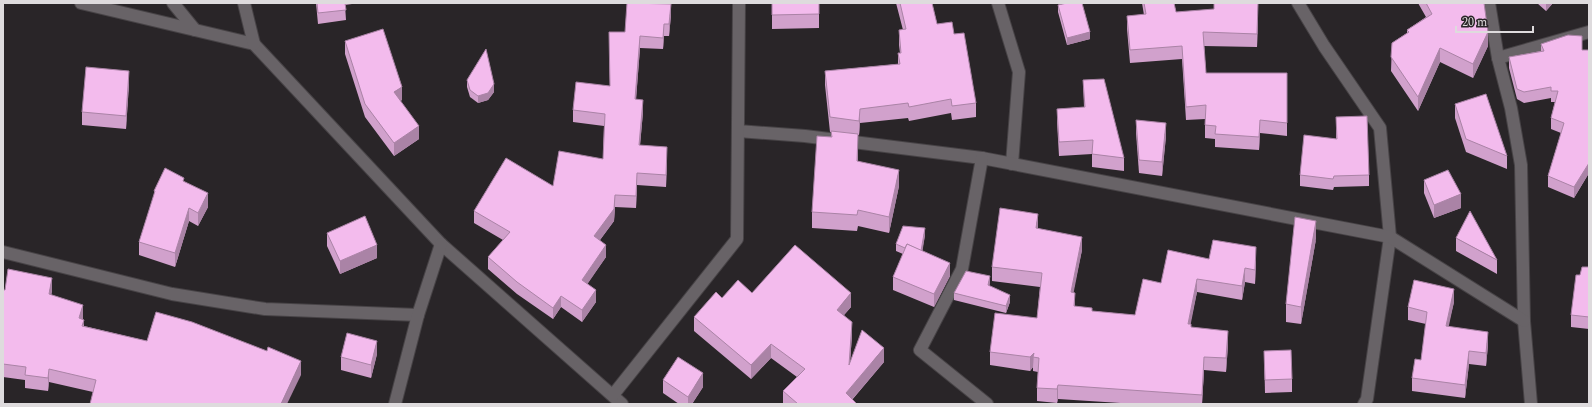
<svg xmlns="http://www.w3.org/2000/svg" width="1592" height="407" font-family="Spectral,serif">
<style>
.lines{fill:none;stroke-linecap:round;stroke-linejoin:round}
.street-casing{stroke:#474346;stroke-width:14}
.street{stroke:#686367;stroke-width:12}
.wall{fill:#d1a1cc}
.shaded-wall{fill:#aa83a6}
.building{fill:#f3bbed;stroke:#aa83a6}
</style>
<rect width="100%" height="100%" fill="#292528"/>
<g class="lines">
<defs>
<g id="street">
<path d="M81,3L254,44L441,244L622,404"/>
<path d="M173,3L195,30"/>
<path d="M244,3L254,44"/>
<path d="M998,3L1019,72L1012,164"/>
<path d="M1298,3L1324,46L1380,128L1390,237L1367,399L1364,404"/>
<path d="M1489,3L1498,58L1511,108L1521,165L1524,321L1531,404"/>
<path d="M1498,58L1589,32"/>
<path d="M738,131L805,136L982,158L1390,237L1524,321"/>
<path d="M982,158L962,269L920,350L987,404"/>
<path d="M3,252L172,294L265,309L418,315"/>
<path d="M613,395L737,239L739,3"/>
<path d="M395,404L418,315L441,244"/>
</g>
</defs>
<use href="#street" class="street-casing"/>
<use href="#street" class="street"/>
</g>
<g class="wall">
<path d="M316,3H352V4L345,5L346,20L318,24Z"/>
<path d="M772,3H819V28L772,29Z"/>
<path d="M896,3H932L937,24L954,34L976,103V117L952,120L951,113L909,121L908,118L860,123L859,135H858V161L899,186L889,233L858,226L857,231L812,228V212L831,137V132H830L825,85V71L898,64V53H900L899,45V30H903Z"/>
<path d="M1142,3H1174L1176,12L1258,16L1257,47L1204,46L1206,73L1287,123V136L1260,133L1259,150L1215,147V139L1205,138V119L1186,120L1182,59L1130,63L1127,29V16L1144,15Z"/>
<path d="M1418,3H1484L1488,46L1473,78L1440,62L1418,111L1391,71L1392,43L1407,33V30L1426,17Z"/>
<path d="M1537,3H1553L1546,11Z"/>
<path d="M1058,5L1090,39L1067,45L1058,12Z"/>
<path d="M671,15L669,36H664L663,49L640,48L636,100L643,112L640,145L667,159L666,187L637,185L636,208L615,207L614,221L600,240L606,257L587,284L596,302L582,322L561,307L553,319L517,294L488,269V257L503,240L474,223V211L553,186L603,159L604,126L573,122V110L610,86L609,32H625Z"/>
<path d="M345,41L402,100L400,101L419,139L394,156L365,117L345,54Z"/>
<path d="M1541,44L1582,50H1589V173L1574,198L1548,187V176L1561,133L1551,129V118L1555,102H1551V98L1524,103L1517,99L1509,68V57L1541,51Z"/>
<path d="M467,80L494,92L488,100L478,103L470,97L467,87Z"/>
<path d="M1083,80L1124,158V171L1092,167V154L1059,156L1057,122V109L1084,107Z"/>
<path d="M129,84L126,129L82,125V112Z"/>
<path d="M1455,104L1507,156V169L1466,152L1455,118Z"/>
<path d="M1336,117L1369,175V186L1334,187L1333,190L1300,186V175L1336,139Z"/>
<path d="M1136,120L1166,136L1162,176L1139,173L1136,133Z"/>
<path d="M1424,180L1461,208L1434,218L1424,193Z"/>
<path d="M184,182L208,207L198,226L189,221L175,267L139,255V242L154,196V191Z"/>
<path d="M1038,228L1082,250L1073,292L1075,306L1092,311L1135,315L1161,283L1209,259L1256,261L1255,284L1245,282L1242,300L1197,292L1190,324L1191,327L1228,345L1226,372L1204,370L1202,404H1136L1058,399L1057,403L1037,401V388L1038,372L1033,371V367L1030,371L990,365V352L1037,318L1040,287L992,281V267Z"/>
<path d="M327,233L377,258L340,274L327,246Z"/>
<path d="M925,235L922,251L950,276L934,307L893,290V277L903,254L896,251V244Z"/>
<path d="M1456,238L1497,260V274L1456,251Z"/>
<path d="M1316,239L1301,324L1286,322V304Z"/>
<path d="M1589,267V329L1571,327V315L1580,275Z"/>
<path d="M990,283L989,286L1010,302L1006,313L954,300V293Z"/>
<path d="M3,290H5L52,291L51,295L83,319L84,326L147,341L301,375L93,392L49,382L48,391L25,388V380L3,377Z"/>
<path d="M752,293L851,307L844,315L852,335L850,362H884L852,400L857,404H783V391L797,377L771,358L751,379L694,331V317L722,298Z"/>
<path d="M1454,302L1448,326L1488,345L1486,366L1469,364L1465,398L1412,391V378L1421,360L1426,324L1408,320V307Z"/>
<path d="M1264,351L1292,379V392L1265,393Z"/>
<path d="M377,354L371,378L341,370V357Z"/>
<path d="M663,380L703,387L692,404H679L663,393Z"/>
</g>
<g class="shaded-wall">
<path d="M1258,3V16L1257,47V34Z"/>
<path d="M1546,3H1553L1546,11Z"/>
<path d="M671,4V15L669,36V24Z"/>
<path d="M664,24V36L663,49V38Z"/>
<path d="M1090,32V39L1067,45V38Z"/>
<path d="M1488,32V46L1473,78V64Z"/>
<path d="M640,36V48L635,111V99Z"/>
<path d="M1440,48V62L1418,111V97Z"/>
<path d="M129,71V84L126,129V116Z"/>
<path d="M494,84V92L488,100L478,103V96Z"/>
<path d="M402,87V100L394,105V92Z"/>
<path d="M643,100V112L639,157V145Z"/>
<path d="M860,109V123L859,135V121Z"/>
<path d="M1260,120V133L1259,150V137Z"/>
<path d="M1166,123V136L1162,176V162Z"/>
<path d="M419,126V139L394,156V143Z"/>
<path d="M858,134V150L857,177V161Z"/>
<path d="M667,147V159L666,187V175Z"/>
<path d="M1589,163V173L1574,198V187Z"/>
<path d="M899,170V186L889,233V217Z"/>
<path d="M637,173V185L636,208V196Z"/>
<path d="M208,193V207L198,226V213Z"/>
<path d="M1461,194V208L1434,218V205Z"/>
<path d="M615,195V207L614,221L594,248V236Z"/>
<path d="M189,208V221L175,267V253Z"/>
<path d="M1038,214V228L1036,241V228Z"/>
<path d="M1316,221V239L1301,324V307Z"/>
<path d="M925,228V235L921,261V254Z"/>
<path d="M1082,237V250L1071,306V292Z"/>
<path d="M377,245V258L340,274V261Z"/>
<path d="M606,245V257L582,292V280Z"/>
<path d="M1256,247V261L1255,284V270Z"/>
<path d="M950,263V276L934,307V294Z"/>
<path d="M1245,268V282L1242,300V286Z"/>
<path d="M990,276V283L988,292V285Z"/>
<path d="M52,278V291L49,307V294Z"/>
<path d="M1197,279V292L1188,338V324Z"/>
<path d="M1454,289V302L1446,339V326Z"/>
<path d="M596,290V302L582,322V310Z"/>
<path d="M851,293V307L837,323V310Z"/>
<path d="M1075,293V306H1074Z"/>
<path d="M1010,295V302L1006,313V306Z"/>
<path d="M561,296V307L553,319V308Z"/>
<path d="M83,305V319L79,331V318Z"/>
<path d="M852,322V335L849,378V365Z"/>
<path d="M1228,331V345L1226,372V358Z"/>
<path d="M1488,332V345L1486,366V353Z"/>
<path d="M377,341V354L371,378V365Z"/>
<path d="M771,344V358L751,379V365Z"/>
<path d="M884,348V362L848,404L846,393Z"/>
<path d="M1469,351V364L1465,398V385Z"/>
<path d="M1034,353L1033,367L1030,371V357Z"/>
<path d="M1204,357V370L1202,404V395Z"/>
<path d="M301,361V375L287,404H281Z"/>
<path d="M49,369V382L48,391V378Z"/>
<path d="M703,373V387L692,404H688V397Z"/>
<path d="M1058,385V399L1057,403V389Z"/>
</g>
<g class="building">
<path d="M317,3H345L346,10L318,13Z"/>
<path d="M627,3L671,4L669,24H664L663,38L640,36L635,99L643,100L639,145L667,147L666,175L637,173L636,196L615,195L614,209L594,236L606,245L582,280L596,290L582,310L561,296L553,308L517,282L488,257L510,232L474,211L506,158L553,186L559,151L603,159L605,114L573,110L576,82L610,86L609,32H625Z"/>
<path d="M772,3H819V14L772,15Z"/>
<path d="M900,3H932L937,24L952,22L954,34L964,33L976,103L952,106L951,99L909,107L908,103L860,109L859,121L830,117L825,71L900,64L898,53H901L899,30L906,29Z"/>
<path d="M1067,3H1082L1090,32L1067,38L1058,5Z"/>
<path d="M1144,3H1174L1176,12L1214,9V3H1258L1257,34L1203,32L1206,73H1287V123L1260,120L1259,137L1215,134L1216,126L1205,125L1206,105L1186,107L1182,46L1130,50L1127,16L1146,14Z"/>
<path d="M1426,3H1484L1488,32L1473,64L1440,48L1418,97L1391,57L1392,43L1409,32L1407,30L1432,14Z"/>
<path d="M383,29L402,87L394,92L419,126L394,143L365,104L345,41Z"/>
<path d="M1568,35L1582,36V50H1589V163L1574,187L1548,176L1564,123L1551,118L1558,91H1551V87L1524,92L1517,89L1509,57L1544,51L1541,44Z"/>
<path d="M486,49L494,84L488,93L478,96L470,90L467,80Z"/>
<path d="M86,67L129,71L126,116L82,112Z"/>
<path d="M1104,79L1124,158L1092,154L1093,140L1059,142L1057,109L1085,107L1083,80Z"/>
<path d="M1486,94L1507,156L1466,139L1455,104Z"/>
<path d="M1367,116L1369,175L1334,176L1333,179L1300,175L1304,135L1337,139L1336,117Z"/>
<path d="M1136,120L1166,123L1162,162L1139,160Z"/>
<path d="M831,131L858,134L857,161L899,170L889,217L858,210L857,215L812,212L817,136L832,137Z"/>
<path d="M165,168L184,178L183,181L208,193L198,213L189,208L175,253L139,242L155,191H154Z"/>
<path d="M1448,170L1461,194L1434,205L1424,180Z"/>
<path d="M1000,208L1038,214L1036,228L1082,237L1071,292L1075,293L1074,306L1092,308V311L1135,315L1143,279L1161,283L1168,250L1209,259L1213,240L1256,247L1255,270L1245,268L1242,286L1197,279L1188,324H1191V327L1228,331L1226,358L1204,357L1202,395L1058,385L1057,389L1037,388L1039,358L1033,357L1034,353L1030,357L990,352L995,313L1037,318L1042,273L992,267Z"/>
<path d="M1470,211L1497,260L1456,238Z"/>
<path d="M365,216L377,245L340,261L327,233Z"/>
<path d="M1295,217L1316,221L1301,307L1286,304Z"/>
<path d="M903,226L925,228L921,251L907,244L905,248L896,244Z"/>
<path d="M907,244L950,263L934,294L893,277Z"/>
<path d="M795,245L851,293L837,310L852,322L849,365L862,330L884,348L846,393L857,404H798L783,391L805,369L771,344L751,365L694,317L716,292L722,298L738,280L752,293Z"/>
<path d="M1582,267H1589V317L1571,315L1576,275H1580Z"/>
<path d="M8,269L52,278L49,294L83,305L79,318L84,320L82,326L147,341L156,312L192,322L267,351L268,347L301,361L281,404H90L96,380L49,369L48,378L25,375L26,367L3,364V290H5Z"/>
<path d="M966,271L990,276L988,285L1010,295L1006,306L954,293Z"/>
<path d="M1414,280L1454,289L1446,326L1488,332L1486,353L1469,351L1465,385L1412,378L1415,359L1421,360L1427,312L1408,307Z"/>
<path d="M347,333L377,341L371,365L341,357Z"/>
<path d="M1291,350L1292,379L1265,380L1264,351Z"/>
<path d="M678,357L703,373L688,397L663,380Z"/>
</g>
<rect width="1592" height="407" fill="none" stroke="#dedbdd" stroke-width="8"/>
<path d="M1456 26v6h77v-6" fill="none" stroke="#dedbdd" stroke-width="2"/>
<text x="1462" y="26" font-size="12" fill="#dedbdd" stroke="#292528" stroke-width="3" paint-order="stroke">20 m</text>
</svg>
